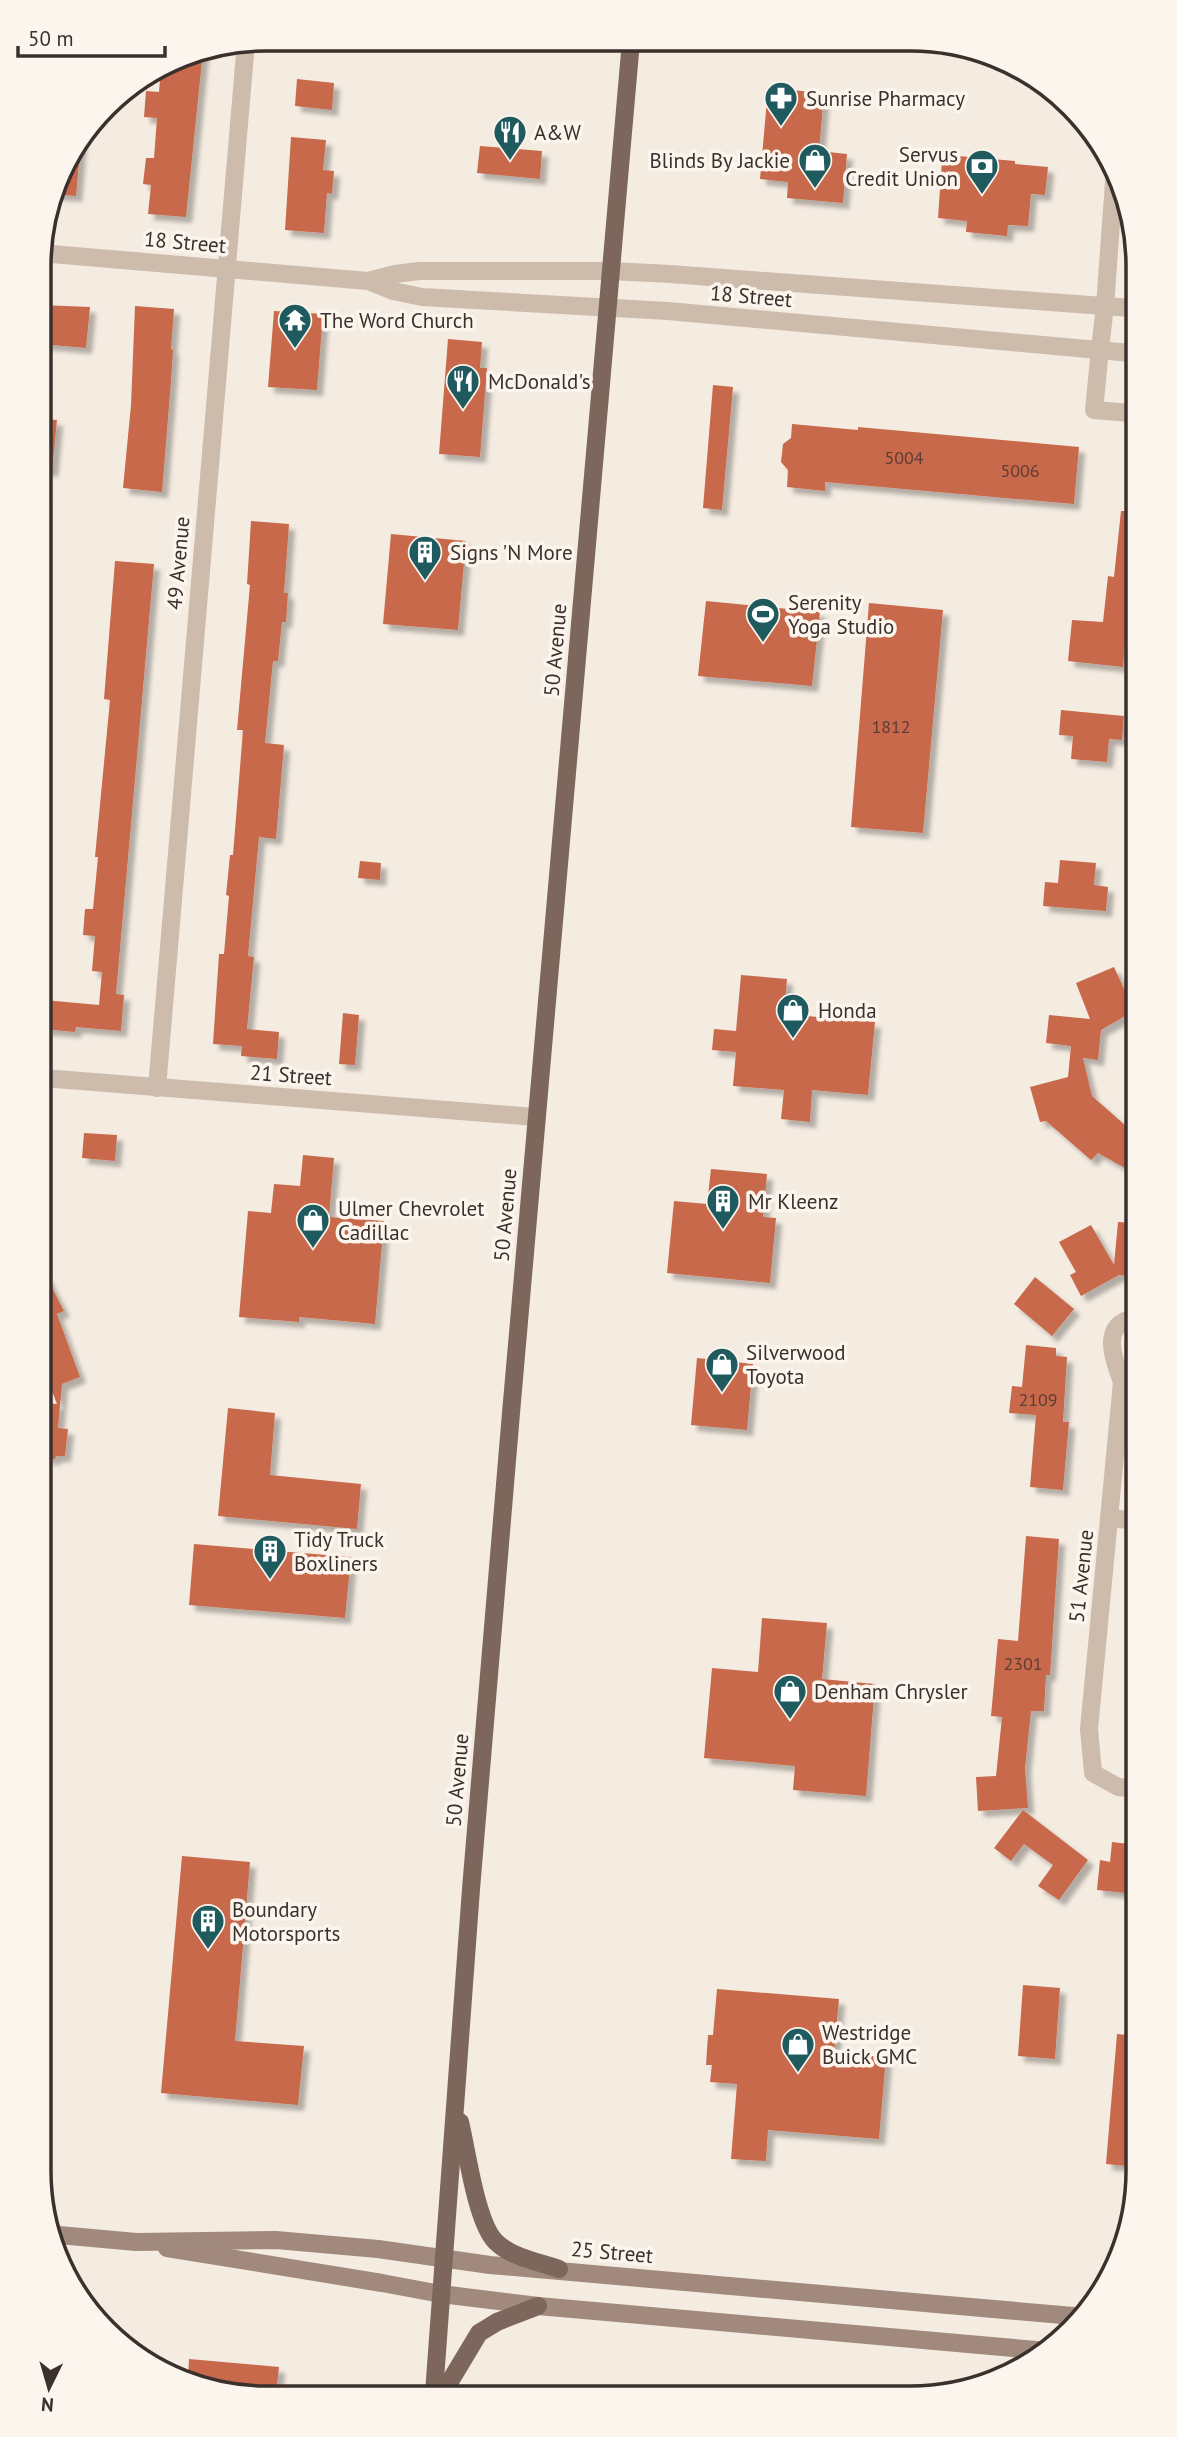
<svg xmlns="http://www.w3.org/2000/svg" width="1177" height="2437" font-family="'PT Sans',sans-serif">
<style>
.building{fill:#c8694b;filter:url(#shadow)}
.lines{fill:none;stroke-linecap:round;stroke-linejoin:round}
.minor{stroke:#cdbbac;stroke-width:18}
.tertiary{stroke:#cdbbac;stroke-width:18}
.secondary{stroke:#a18a7d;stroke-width:18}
.primary{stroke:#7d675c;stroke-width:18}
.labels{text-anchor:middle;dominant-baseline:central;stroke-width:7;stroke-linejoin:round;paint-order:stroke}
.number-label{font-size:18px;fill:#5e3e33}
.poi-label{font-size:21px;fill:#3b302b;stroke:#fbf5ee;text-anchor:start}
.street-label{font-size:21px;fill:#3b302b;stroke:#fbf5ee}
.rim{fill:none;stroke:#3b302b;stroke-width:3.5}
</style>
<defs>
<filter id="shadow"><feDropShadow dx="6" dy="6" stdDeviation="2" flood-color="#0004"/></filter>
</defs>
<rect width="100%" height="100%" fill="#f4ebe1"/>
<g class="building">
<path d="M203,51L186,217L148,214L151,185L143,184L146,158H154L157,118L144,117L146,91L159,92L161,67L179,56Z"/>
<path d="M297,79L334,83L332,110L295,106Z"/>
<path d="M768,88L824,93L819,151L847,154L843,203L787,198L788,182L760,179Z"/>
<path d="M291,137L326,140L323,170L334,171L332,194L327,193L324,233L285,230Z"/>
<path d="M81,140L76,196L53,194L62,165Z"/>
<path d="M480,146L542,151L540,179L477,173Z"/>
<path d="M958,156L1015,161V164L1048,167L1045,195L1031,194L1028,226L1008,225L1007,236L966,232L967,221L938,218L942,160L958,161Z"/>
<path d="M41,305L90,307L86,348L41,344Z"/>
<path d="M135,306L174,309L171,349L173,350L171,381L162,492L123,488L131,405Z"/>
<path d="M274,311L323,314L317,390L268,387Z"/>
<path d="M448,339L482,342L480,368H487L480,457L439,454Z"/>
<path d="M713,385L733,387L722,510L703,508Z"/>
<path d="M41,419L57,420L52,471L41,470Z"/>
<path d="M792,424L858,430V427L1079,447L1074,504L825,482V491L787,487L788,470L781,462L783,444L791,438Z"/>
<path d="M1121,511H1132V621L1127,620L1123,667L1068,661L1072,620L1103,622L1108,576L1114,577Z"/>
<path d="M251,521L289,524L284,593H288L286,622H282L278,661H273L265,743L284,745L276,839L259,837L248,956L254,957L247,1029L279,1032L277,1059L241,1056L242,1046L213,1044L219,954H224L229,896L226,895L230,855H233L243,730H237L250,585L247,584Z"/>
<path d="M391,534L466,541L458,630L383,624Z"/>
<path d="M115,561L154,564L116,994L124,995L121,1031L76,1027L75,1032L43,1029L44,1000L99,1005L102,972L92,971L95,936L83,935L85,909H93L98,857H95L110,700L104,699Z"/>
<path d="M706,601L820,612L812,686L698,676Z"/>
<path d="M869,603L943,610L923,833L851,827Z"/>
<path d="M1061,710L1124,716L1122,740L1109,739L1107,762L1071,759L1073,736L1059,735Z"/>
<path d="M1060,860L1096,863L1094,885L1108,887L1106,911L1043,906L1045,882L1058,883Z"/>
<path d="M360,861L381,863L380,880L358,878Z"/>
<path d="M1114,967L1134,1011L1101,1030L1098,1060L1083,1058L1092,1096L1134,1133V1173L1098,1153L1091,1160L1046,1121L1040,1122L1030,1087L1068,1077L1071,1046L1046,1043L1049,1015L1090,1019L1076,983Z"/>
<path d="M741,975L787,979L784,1014L875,1022L868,1095L812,1090L810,1122L781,1119L784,1090L733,1086L736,1052L712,1050L714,1029L736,1031Z"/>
<path d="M343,1013L359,1015L355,1065L339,1064Z"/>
<path d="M84,1133L117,1135L115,1161L82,1158Z"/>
<path d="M303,1155L334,1158L329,1217L384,1221L375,1324L299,1317V1322L239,1317L248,1211L271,1213L274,1184L300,1186Z"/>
<path d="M711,1169L767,1174L763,1217L776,1218L770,1283L667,1273L674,1201L707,1204Z"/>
<path d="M1118,1222L1134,1223L1135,1277L1119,1275L1081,1296L1070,1275L1076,1272L1059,1242L1091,1225L1114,1265Z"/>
<path d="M43,1270L64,1311L57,1314L80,1377L62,1384L58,1428L68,1429L65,1456H56L55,1459L44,1458V1403L57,1404L44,1370Z"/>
<path d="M1035,1277L1074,1309L1052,1336L1014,1304Z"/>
<path d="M1026,1345L1056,1348V1356L1067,1357L1063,1422H1069L1063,1490L1030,1487L1036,1415L1009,1413L1012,1386L1022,1387Z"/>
<path d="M697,1358L753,1364L747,1430L691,1425Z"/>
<path d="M228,1408L275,1413L270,1475L361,1484L357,1529L218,1516Z"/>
<path d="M1026,1536L1059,1539L1050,1675H1046L1044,1711H1031L1025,1768L1028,1808L978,1811L976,1777L996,1776L1002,1717L991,1716L998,1639L1018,1641Z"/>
<path d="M194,1544L351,1557L345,1618L189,1605Z"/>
<path d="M762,1618L827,1623L822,1679L875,1684L866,1796L793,1790L795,1766L704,1758L712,1668L758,1672Z"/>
<path d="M1023,1810L1088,1860L1059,1900L1038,1886L1053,1865L1024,1844L1011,1861L994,1848Z"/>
<path d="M1112,1842L1137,1845V1864H1129L1126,1893L1097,1890L1100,1860L1110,1862Z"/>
<path d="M182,1856L250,1862L235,2041L304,2046L298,2105L161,2093Z"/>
<path d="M1023,1985L1060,1988L1055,2059L1018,2056Z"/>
<path d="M717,1989L839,1999L834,2053L886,2057L879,2139L768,2130L766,2161L731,2159L737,2084L710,2082L712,2065H706L708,2035H713Z"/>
<path d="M1117,2034L1137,2036L1138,2167L1106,2164Z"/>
<path d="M189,2359L279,2367L276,2394H222L188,2378Z"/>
</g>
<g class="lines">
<g class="minor">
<path d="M1105,306L1115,169"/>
<path d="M1100,349L1094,410L1131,413"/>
<path d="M43,1078L536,1117"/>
<path d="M157,1088L246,42"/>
<path d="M1135,1318C1099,1324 1114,1360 1122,1382L1089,1729L1093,1773L1118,1787L1137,1789"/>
<path d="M1110,1518L1136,1521"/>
</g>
<g class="tertiary">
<path d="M40,253L368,281L393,291L422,297L668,311L1131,353"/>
<path d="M368,281L395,274L419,271H611L670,274L1131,308"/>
<path d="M1100,349L1105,306"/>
</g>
<g class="secondary">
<path d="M48,2234L136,2242L276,2240L378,2249L490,2265L1085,2317"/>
<path d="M167,2248L382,2283L441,2294L538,2306L1048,2351"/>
</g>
<g class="primary">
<path d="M460,2122C467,2150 476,2221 495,2241C510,2257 539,2262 559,2269"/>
<path d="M434,2393L471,1889L511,1413L631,41"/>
<path d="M443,2393L479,2333L497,2322L538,2306"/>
</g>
</g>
<defs>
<symbol id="pharmacy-pin" viewBox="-11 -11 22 30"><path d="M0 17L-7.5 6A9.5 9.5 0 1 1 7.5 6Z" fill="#1f5a5e" stroke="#fbf5ee"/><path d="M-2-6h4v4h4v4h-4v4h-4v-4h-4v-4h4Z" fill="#fff"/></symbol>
<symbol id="restaurant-pin" viewBox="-11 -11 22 30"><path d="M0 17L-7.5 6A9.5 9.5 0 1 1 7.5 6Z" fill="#1f5a5e" stroke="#fbf5ee"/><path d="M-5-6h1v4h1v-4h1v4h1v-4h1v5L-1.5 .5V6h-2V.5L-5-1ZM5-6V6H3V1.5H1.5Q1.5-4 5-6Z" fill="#fff"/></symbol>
<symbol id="shop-pin" viewBox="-11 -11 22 30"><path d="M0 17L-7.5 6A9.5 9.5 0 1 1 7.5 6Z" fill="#1f5a5e" stroke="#fbf5ee"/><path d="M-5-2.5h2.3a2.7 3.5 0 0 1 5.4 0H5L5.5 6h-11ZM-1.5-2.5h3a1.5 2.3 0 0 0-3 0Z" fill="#fff"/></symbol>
<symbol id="bank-pin" viewBox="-11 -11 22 30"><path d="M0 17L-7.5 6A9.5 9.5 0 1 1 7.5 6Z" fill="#1f5a5e" stroke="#fbf5ee"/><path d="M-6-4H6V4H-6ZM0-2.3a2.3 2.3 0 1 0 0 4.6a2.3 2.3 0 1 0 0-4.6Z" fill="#fff"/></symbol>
<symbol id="temple-pin" viewBox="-11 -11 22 30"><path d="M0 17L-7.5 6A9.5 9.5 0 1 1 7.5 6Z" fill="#1f5a5e" stroke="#fbf5ee"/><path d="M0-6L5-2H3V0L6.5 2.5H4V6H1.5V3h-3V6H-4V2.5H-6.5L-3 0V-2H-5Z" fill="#fff"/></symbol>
<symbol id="building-pin" viewBox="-11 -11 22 30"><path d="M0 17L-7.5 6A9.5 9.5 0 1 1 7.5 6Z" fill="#1f5a5e" stroke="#fbf5ee"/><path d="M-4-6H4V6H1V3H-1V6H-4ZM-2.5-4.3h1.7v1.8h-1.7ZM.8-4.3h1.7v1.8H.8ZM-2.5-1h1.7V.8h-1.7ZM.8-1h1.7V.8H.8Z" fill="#fff"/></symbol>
<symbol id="stadium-pin" viewBox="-11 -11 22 30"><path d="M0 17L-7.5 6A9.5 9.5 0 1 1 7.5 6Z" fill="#1f5a5e" stroke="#fbf5ee"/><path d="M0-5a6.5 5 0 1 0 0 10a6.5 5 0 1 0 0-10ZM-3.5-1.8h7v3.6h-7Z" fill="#fff"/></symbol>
</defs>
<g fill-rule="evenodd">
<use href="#pharmacy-pin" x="762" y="79" width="38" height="52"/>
<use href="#restaurant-pin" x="491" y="113" width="38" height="52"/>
<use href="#shop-pin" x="796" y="141" width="38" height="52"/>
<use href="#bank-pin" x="963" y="147" width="38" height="52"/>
<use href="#temple-pin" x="276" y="301" width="38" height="52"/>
<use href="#restaurant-pin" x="444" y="362" width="38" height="52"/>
<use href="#building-pin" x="406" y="533" width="38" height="52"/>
<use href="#stadium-pin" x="744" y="595" width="38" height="52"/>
<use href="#shop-pin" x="774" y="991" width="38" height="52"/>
<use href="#building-pin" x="704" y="1182" width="38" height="52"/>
<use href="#shop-pin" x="294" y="1201" width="38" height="52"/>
<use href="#shop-pin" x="703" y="1345" width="38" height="52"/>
<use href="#building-pin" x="251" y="1532" width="38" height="52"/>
<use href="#shop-pin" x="771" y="1672" width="38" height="52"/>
<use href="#building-pin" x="189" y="1902" width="38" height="52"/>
<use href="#shop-pin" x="779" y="2025" width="38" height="52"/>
</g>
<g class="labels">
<g class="number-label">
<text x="904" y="457">5004</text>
<text x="1020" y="470">5006</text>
<text x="891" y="726">1812</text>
<text x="1038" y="1399">2109</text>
<text x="1023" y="1663">2301</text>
</g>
<g class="poi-label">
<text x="806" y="98">Sunrise Pharmacy</text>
<text x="534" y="132">A&amp;W</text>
<text x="958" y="154" text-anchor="end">Servus<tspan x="958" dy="24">Credit Union</tspan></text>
<text x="790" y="160" text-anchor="end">Blinds By Jackie</text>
<text x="320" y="320">The Word Church</text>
<text x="488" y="381">McDonald's</text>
<text x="450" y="552">Signs 'N More</text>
<text x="788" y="602">Serenity<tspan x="788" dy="24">Yoga Studio</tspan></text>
<text x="818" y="1010">Honda</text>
<text x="748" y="1201">Mr Kleenz</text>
<text x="338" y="1208">Ulmer Chevrolet<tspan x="338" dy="24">Cadillac</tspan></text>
<text x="746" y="1352">Silverwood<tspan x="746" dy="24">Toyota</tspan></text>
<text x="294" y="1539">Tidy Truck<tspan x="294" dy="24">Boxliners</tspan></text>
<text x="814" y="1691">Denham Chrysler</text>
<text x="232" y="1909">Boundary<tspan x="232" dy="24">Motorsports</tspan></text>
<text x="822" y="2032">Westridge<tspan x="822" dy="24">Buick GMC</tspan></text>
</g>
<g class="street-label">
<text transform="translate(185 242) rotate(5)">18 Street</text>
<text transform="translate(751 296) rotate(5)">18 Street</text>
<text transform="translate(178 563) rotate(-85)">49 Avenue</text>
<text transform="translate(555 650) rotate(-85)">50 Avenue</text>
<text transform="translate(291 1075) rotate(4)">21 Street</text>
<text transform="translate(505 1215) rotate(-85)">50 Avenue</text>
<text transform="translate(1081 1576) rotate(-84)">51 Avenue</text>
<text transform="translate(457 1780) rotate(-85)">50 Avenue</text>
<text transform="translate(612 2252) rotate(5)">25 Street</text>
</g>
</g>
<path d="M0 0H1177V2437H0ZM266 51H911A215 215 0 0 1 1126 266V2171A215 215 0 0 1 911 2386H266A215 215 0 0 1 51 2171V266A215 215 0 0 1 266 51Z" fill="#fbf5ee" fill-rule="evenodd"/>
<path class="rim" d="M266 51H911A215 215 0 0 1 1126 266V2171A215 215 0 0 1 911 2386H266A215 215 0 0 1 51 2171V266A215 215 0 0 1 266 51Z"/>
<g transform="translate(49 2388) rotate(185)" stroke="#fbf5ee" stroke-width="5" paint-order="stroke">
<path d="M0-5L12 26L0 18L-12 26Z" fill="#3b302b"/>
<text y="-10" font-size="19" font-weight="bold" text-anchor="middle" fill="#3b302b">N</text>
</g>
<path d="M18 46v10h147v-10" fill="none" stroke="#3b302b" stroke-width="3.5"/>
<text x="28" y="46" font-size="21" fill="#3b302b" stroke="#fbf5ee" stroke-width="5" paint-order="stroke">50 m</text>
</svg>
